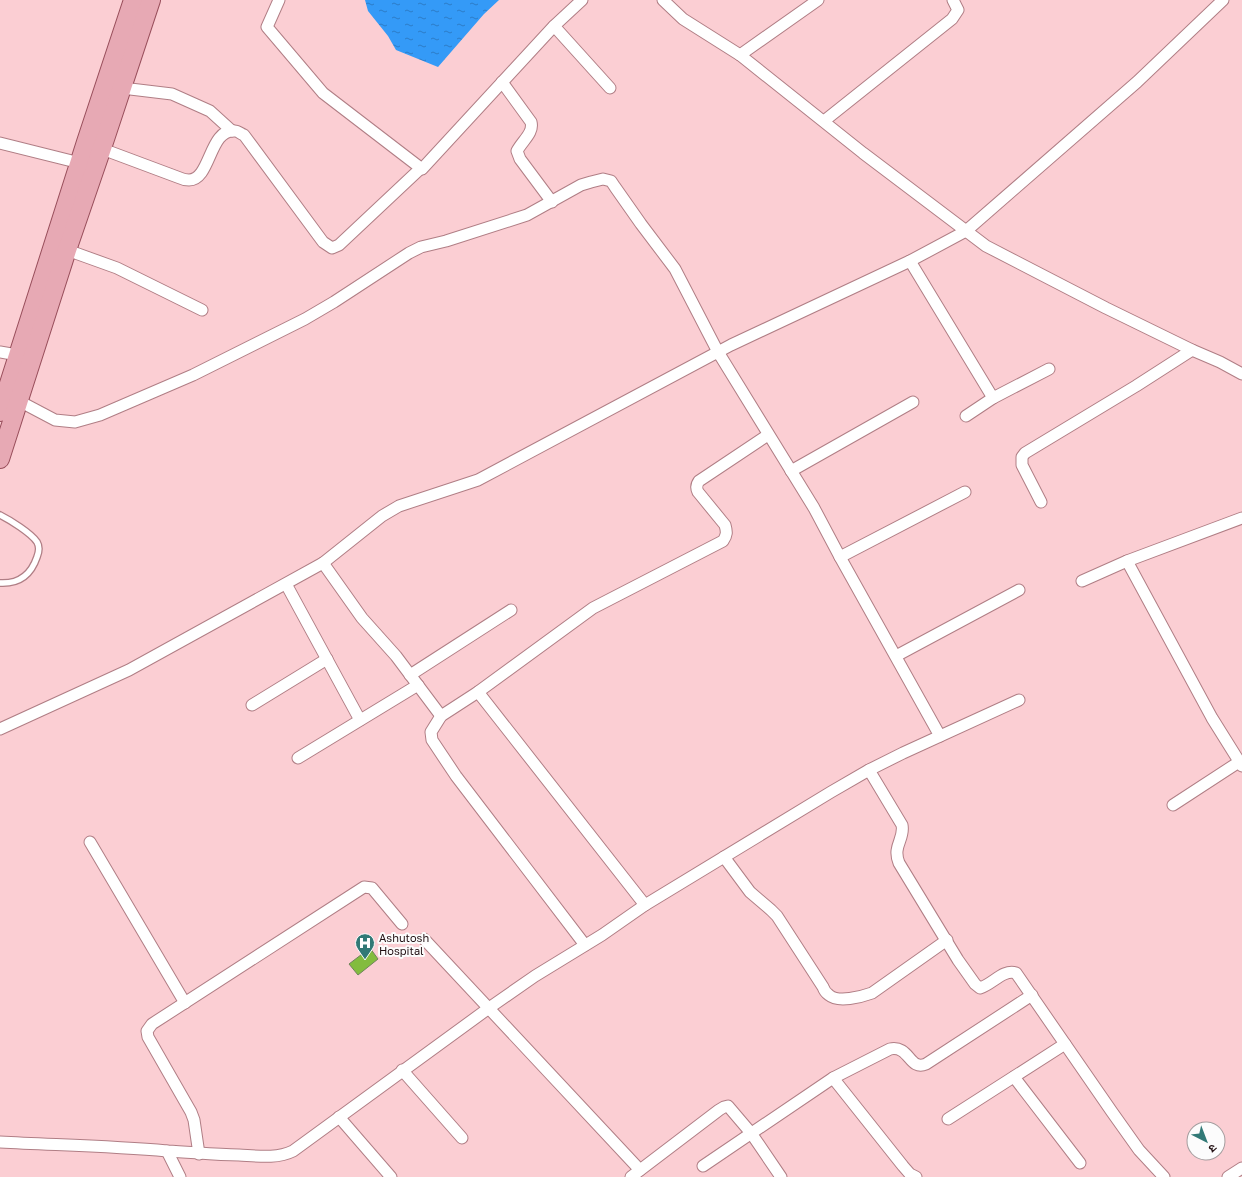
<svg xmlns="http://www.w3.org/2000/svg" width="1242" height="1177" font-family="'Golos Text','Noto Sans Devanagari',sans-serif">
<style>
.water{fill:url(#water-ripples)}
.building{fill:#83bc3e;stroke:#6f845c}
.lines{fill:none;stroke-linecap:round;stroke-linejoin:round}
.lane-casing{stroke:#b07e85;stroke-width:8}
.street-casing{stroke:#b07e85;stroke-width:13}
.primary-casing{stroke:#984e5b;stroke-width:20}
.lane{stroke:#fff;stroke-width:5.5}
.street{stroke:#fff;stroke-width:11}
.primary{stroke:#e7a9b4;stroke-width:18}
.labels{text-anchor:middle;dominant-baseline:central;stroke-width:4;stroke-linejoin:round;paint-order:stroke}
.poi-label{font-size:11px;fill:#221013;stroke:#fcfcfc;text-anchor:start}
</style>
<defs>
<pattern id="water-ripples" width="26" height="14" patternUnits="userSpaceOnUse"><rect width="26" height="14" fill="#349af7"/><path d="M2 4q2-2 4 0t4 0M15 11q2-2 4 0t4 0" fill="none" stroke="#2c7cc7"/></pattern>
</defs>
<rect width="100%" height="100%" fill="#fbced3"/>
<path class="water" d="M365,0H499L484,14L438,67L396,50L388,36L368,11Z"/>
<path class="building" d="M370,948L378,959L358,975L349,964Z"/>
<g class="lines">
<defs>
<path id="lane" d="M0,515C10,520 31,533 37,542C40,547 39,552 37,557C31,575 19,584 0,583"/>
<g id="street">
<path d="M279,0L267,27L323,93L422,169L554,26L582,0"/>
<path d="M663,0L683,19L740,55L863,153L986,246L1106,308L1192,350L1220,362L1242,374"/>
<path d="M554,26L610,88"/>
<path d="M740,55L818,0"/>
<path d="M502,82L531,122C534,133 522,141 517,151L520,159L552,202"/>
<path d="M122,88L172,94L210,111L232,131"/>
<path d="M824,121L952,19L958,10L953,0"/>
<path d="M0,143L80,163"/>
<path d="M97,147L180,178C182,179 186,180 189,180C211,180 209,128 235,131C238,131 241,134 244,135L323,242L332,248L339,245L421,168"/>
<path d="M67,250L117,268L202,310"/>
<path d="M910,261L993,398"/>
<path d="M0,352L23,356"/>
<path d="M19,401L55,420L75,422L100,415L193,375L305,319L334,302L409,253L421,247L446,241L527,215L581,185L591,182L603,179L611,181L615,187L641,224L675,269L718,352L814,508L840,557L940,736"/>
<path d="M966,416L993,398L1049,369"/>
<path d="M791,471L913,402"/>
<path d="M1041,502L1022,465V457L1025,453L1136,386L1192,350"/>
<path d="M840,557L965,492"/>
<path d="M1127,561L1212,718L1242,766"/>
<path d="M323,563L362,618L396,656L441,716"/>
<path d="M1082,581L1127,561L1242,518"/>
<path d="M286,584L360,720"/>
<path d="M896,656L1019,590"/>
<path d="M410,675L511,610"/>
<path d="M478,692L645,905"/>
<path d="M252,705L327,659"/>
<path d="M0,729L129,670L323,563L382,516L399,506L478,480L731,345L910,261L966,231L1137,82L1223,0"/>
<path d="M298,758L418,685"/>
<path d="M869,770L902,825C905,839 892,846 899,863L958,960L975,984L980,988C993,984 1003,969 1016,973L1112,1112L1139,1150L1164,1177"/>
<path d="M1173,805L1239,762"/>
<path d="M90,842L185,1003"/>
<path d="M724,857L750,892L771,910L777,916L823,987C824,990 826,993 829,995C838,1003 861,997 872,993L947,940"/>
<path d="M424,939L640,1170"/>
<path d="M585,945L456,776L432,740L431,732L441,716L478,692L593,608L723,541C727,535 727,532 725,525L698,492C696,488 696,485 699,481L768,435"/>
<path d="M402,1070L462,1138"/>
<path d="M1014,1077L1080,1163"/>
<path d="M833,1078L903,1166L910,1174L916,1177"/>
<path d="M339,1117L391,1177"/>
<path d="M948,1119L1065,1044"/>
<path d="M0,1142C55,1145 111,1146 167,1151C191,1152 215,1155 239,1155C257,1156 277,1159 293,1151L489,1008L535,976L602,935L645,905L831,792L869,770L903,753L1019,700"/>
<path d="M167,1151L180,1177"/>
<path d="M199,1154L194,1120L191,1112L148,1037L147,1031L152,1024L364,887L372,888L402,924"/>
<path d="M703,1166L833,1078L890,1049C910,1045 909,1071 926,1064L1032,995"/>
<path d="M631,1177L719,1110L724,1107L728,1106L751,1133L781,1177"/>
<path d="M1228,1177L1242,1168"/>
</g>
<g id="primary">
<path d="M0,412L86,142L133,0"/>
<path d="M0,459L67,250L102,148L151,0"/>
</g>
</defs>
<use href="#lane" class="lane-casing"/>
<use href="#street" class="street-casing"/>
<use href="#primary" class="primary-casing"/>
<use href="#lane" class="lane"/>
<use href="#street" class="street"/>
<use href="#primary" class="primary"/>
</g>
<defs>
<symbol id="hospital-pin" viewBox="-11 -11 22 30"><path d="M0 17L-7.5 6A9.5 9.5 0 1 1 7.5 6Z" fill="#317976" stroke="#fcfcfc"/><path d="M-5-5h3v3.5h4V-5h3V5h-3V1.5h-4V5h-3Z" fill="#fff"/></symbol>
</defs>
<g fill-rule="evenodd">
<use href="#hospital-pin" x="354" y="932" width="22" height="30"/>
</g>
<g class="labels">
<g class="poi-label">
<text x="379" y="937">Ashutosh<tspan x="379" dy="13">Hospital</tspan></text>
</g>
</g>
<g transform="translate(1206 1141) rotate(138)"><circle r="19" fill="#fcfcfc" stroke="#a59e9f"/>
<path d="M0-3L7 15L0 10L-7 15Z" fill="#317976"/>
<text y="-6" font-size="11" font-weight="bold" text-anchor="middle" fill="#221013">उ</text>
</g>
</svg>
